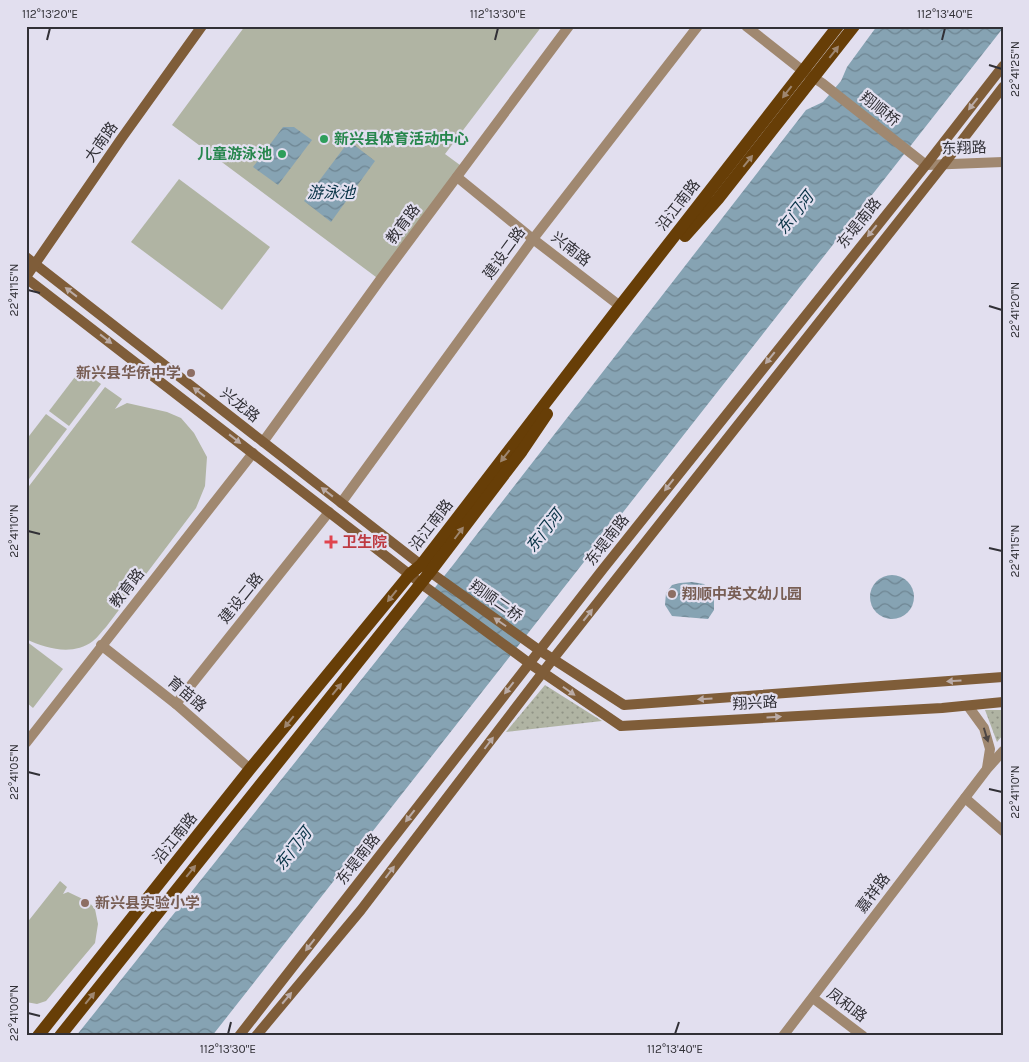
<svg xmlns="http://www.w3.org/2000/svg" width="1029" height="1062" font-family="Karla,'Noto Sans SC',sans-serif">
<style>
.green{fill:url(#green-dots)}
.pitch{fill:#b0b4a3}
.water{fill:url(#water-waves)}
.lines{fill:none;stroke-linecap:round;stroke-linejoin:round}
.street{stroke:#a08870;stroke-width:10}
.secondary{stroke:#7f5d39;stroke-width:10}
.primary{stroke:#673e07;stroke-width:12}
.oneway{fill:#9e866f}
.oneway2{fill:#baaba6}
.oneway3{fill:#4d4644}
.ticks{fill:none;stroke:#313036;stroke-width:2}
.leisure-dot{fill:#2e9e5b;stroke:#e2dfef;stroke-width:2}
.education-dot{fill:#8d6e63;stroke:#e2dfef;stroke-width:2}
.health-dot{fill:#e0444e;stroke:#e2dfef;stroke-width:2}
.labels{text-anchor:middle;dominant-baseline:central;stroke-width:4.5;stroke-linejoin:round;paint-order:stroke}
.street-label{font-size:15px;fill:#313036;stroke:#e2dfef}
.leisure-label{font-size:15px;font-weight:bold;fill:#27864d;stroke:#e2dfef;text-anchor:start}
.education-label{font-size:15px;font-weight:bold;fill:#785e54;stroke:#e2dfef;text-anchor:start}
.health-label{font-size:15px;font-weight:bold;fill:#be3a42;stroke:#e2dfef;text-anchor:start}
.water-label{font-size:16px;font-style:italic;fill:#073245;stroke:#e2dfef}
.neatline{fill:none;stroke:#313036;stroke-width:2}
.ticks-label{font-size:12px;text-anchor:middle;fill:#313036}
</style>
<defs>
<pattern id="green-dots" width="8" height="8" patternUnits="userSpaceOnUse" patternTransform="scale(1.25)"><rect width="8" height="8" fill="#b0b4a3"/><path d="M2 2h.1M6 6h.1" fill="none" stroke="#909386" stroke-width="1.8" stroke-linecap="round"/></pattern>
<pattern id="water-waves" width="16" height="10" patternUnits="userSpaceOnUse" patternTransform="scale(1.25)"><rect width="16" height="10" fill="#86a3b3"/><path d="M0 5q4-4 8 0t8 0" fill="none" stroke="#6e8592"/></pattern>
</defs>
<rect width="100%" height="100%" fill="#e2dfef"/>
<g class="green">
<path d="M545,685L602,721L506,732Z"/>
<path d="M985,710H1003V735L997,742Z"/>
</g>
<g class="pitch">
<path d="M245,26H542L445,154L464,168L380,280L172,125Z"/>
<path d="M179,179L270,247L222,310L131,242Z"/>
<path d="M81,369L101,384L69,426L49,411Z"/>
<path d="M105,387L122,399L115,409L127,403L167,412L181,418L194,433L207,457L205,486L196,508L106,627C102,631 98,637 93,641C73,656 47,649 26,639V490Z"/>
<path d="M46,414L67,429L26,483V440Z"/>
<path d="M26,641L63,669L33,708L26,702Z"/>
<path d="M60,881L67,887L63,894L68,892L89,902L95,909L98,924L95,943L46,1001L37,1004L26,1002V924Z"/>
</g>
<g class="water">
<path d="M877,26H1003V28L212,1036H76L453,565L806,110L823,102L841,81L847,67Z"/>
<path d="M283,127H294L312,140L278,185L253,167Z"/>
<path d="M349,141L375,161L331,222L304,201Z"/>
<circle cx="892" cy="597" r="22"/>
<path d="M692,582L704,584L714,594V610L708,619L672,616L665,605L666,593L672,585L680,583Z"/>
</g>
<g class="lines">
<g class="street">
<path d="M746,26L803,71L822,83L926,165L1003,162"/>
<path d="M457,177L533,239L620,306"/>
<path d="M263,442L380,280L569,26"/>
<path d="M341,503L533,239L698,26"/>
<path d="M101,645L176,704L250,769"/>
<path d="M176,704L329,512"/>
<path d="M968,706L984,728L990,749L987,768"/>
<path d="M26,743L253,453"/>
<path d="M965,798L1003,831"/>
<path d="M813,998L863,1036"/>
<path d="M783,1036L987,769L1003,751"/>
</g>
<g class="secondary">
<path d="M26,257L430,572L539,650L624,705L1003,677"/>
<path d="M26,277L121,139L202,26"/>
<path d="M26,278L427,588L529,663L621,726L942,708L1003,702"/>
<path d="M239,1036L603,569L926,165L1003,66"/>
<path d="M256,1036L361,910L553,659L944,164L1003,87"/>
</g>
<g class="primary">
<path d="M685,236L718,199L854,26"/>
<path d="M38,1036L250,769L410,574L421,565L620,306L838,26"/>
<path d="M60,1036L430,572L522,451L547,414"/>
</g>
</g>
<defs><path id="oneway-solid" d="M-6-.8H1V-3.2L6.5 0L1 3.2V.8H-6Z" transform="scale(1.25)"/></defs>
<g class="oneway">
<use href="#oneway-solid" transform="translate(834 52) rotate(-52)"/>
<use href="#oneway-solid" transform="translate(787 92) rotate(128)"/>
<use href="#oneway-solid" transform="translate(748 161) rotate(-51)"/>
<use href="#oneway-solid" transform="translate(505 456) rotate(128)"/>
<use href="#oneway-solid" transform="translate(459 533) rotate(-53)"/>
<use href="#oneway-solid" transform="translate(392 596) rotate(129)"/>
<use href="#oneway-solid" transform="translate(337 689) rotate(-51)"/>
<use href="#oneway-solid" transform="translate(289 722) rotate(129)"/>
<use href="#oneway-solid" transform="translate(191 871) rotate(-51)"/>
<use href="#oneway-solid" transform="translate(90 998) rotate(-51)"/>
</g>
<g class="oneway2">
<use href="#oneway-solid" transform="translate(973 104) rotate(128)"/>
<use href="#oneway-solid" transform="translate(872 231) rotate(129)"/>
<use href="#oneway-solid" transform="translate(71 292) rotate(-142)"/>
<use href="#oneway-solid" transform="translate(106 339) rotate(38)"/>
<use href="#oneway-solid" transform="translate(770 358) rotate(129)"/>
<use href="#oneway-solid" transform="translate(199 392) rotate(-142)"/>
<use href="#oneway-solid" transform="translate(235 439) rotate(38)"/>
<use href="#oneway-solid" transform="translate(669 485) rotate(128)"/>
<use href="#oneway-solid" transform="translate(327 492) rotate(-142)"/>
<use href="#oneway-solid" transform="translate(588 615) rotate(-52)"/>
<use href="#oneway-solid" transform="translate(500 622) rotate(-145)"/>
<use href="#oneway-solid" transform="translate(954 681) rotate(176)"/>
<use href="#oneway-solid" transform="translate(509 688) rotate(128)"/>
<use href="#oneway-solid" transform="translate(569 691) rotate(35)"/>
<use href="#oneway-solid" transform="translate(705 699) rotate(176)"/>
<use href="#oneway-solid" transform="translate(774 717) rotate(-3)"/>
<use href="#oneway-solid" transform="translate(489 743) rotate(-53)"/>
<use href="#oneway-solid" transform="translate(410 816) rotate(128)"/>
<use href="#oneway-solid" transform="translate(390 872) rotate(-53)"/>
<use href="#oneway-solid" transform="translate(310 945) rotate(128)"/>
<use href="#oneway-solid" transform="translate(287 998) rotate(-50)"/>
</g>
<use class="oneway3" href="#oneway-solid" transform="translate(986 735) rotate(73)"/>
<path class="ticks" d="M47,40L50,28M495,40L498,28M942,40L945,28M989,65L1002,69M28,290L40,293M989,306L1002,310M28,531L40,534M989,548L1002,551M28,772L40,775M989,789L1002,792M28,1013L40,1016M228,1034L231,1022M675,1034L679,1022"/>
<g class="leisure-dot">
<circle cx="324" cy="139" r="5"/>
<circle cx="282" cy="154" r="5"/>
</g>
<g class="education-dot">
<circle cx="191" cy="373" r="5"/>
<circle cx="672" cy="594" r="5"/>
<circle cx="85" cy="903" r="5"/>
</g>
<path class="health-dot" d="M328.5 534.5h5v5h5v5h-5v5h-5v-5h-5v-5h5z"/>
<g class="labels">
<g class="street-label">
<text transform="translate(880 109) rotate(38)">翔顺桥</text>
<text transform="translate(101 142) rotate(-55)">大南路</text>
<text transform="translate(964 148) rotate(-2)">东翔路</text>
<text transform="translate(678 205) rotate(-52)">沿江南路</text>
<text transform="translate(859 223) rotate(-51)">东堤南路</text>
<text transform="translate(403 224) rotate(-53)">教育路</text>
<text transform="translate(571 249) rotate(38)">兴南路</text>
<text transform="translate(504 253) rotate(-54)">建设二路</text>
<text transform="translate(240 405) rotate(38)">兴龙路</text>
<text transform="translate(431 525) rotate(-52)">沿江南路</text>
<text transform="translate(607 540) rotate(-52)">东堤南路</text>
<text transform="translate(127 588) rotate(-52)">教育路</text>
<text transform="translate(241 598) rotate(-51)">建设二路</text>
<text transform="translate(496 601) rotate(35)">翔顺二桥</text>
<text transform="translate(187 694) rotate(40)">育苗路</text>
<text transform="translate(755 703) rotate(-3)">翔兴路</text>
<text transform="translate(175 838) rotate(-51)">沿江南路</text>
<text transform="translate(358 859) rotate(-52)">东堤南路</text>
<text transform="translate(873 893) rotate(-53)">嘉祥路</text>
<text transform="translate(847 1005) rotate(37)">凤和路</text>
</g>
<g class="leisure-label">
<text x="334" y="139">新兴县体育活动中心</text>
<text x="272" y="154" text-anchor="end">儿童游泳池</text>
</g>
<g class="education-label">
<text x="181" y="373" text-anchor="end">新兴县华侨中学</text>
<text x="682" y="594">翔顺中英文幼儿园</text>
<text x="95" y="903">新兴县实验小学</text>
</g>
<g class="health-label">
<text x="342" y="542">卫生院</text>
</g>
<g class="water-label">
<text x="331" y="192">游泳池</text>
<text transform="translate(795 213) rotate(-52)">东门河</text>
<text transform="translate(544 531) rotate(-52)">东门河</text>
<text transform="translate(293 849) rotate(-52)">东门河</text>
</g>
</g>
<rect width="1029" height="1062" fill="none" stroke="#e2dfef" stroke-width="55"/>
<rect x="28" y="28" width="974" height="1006" class="neatline"/>
<g class="ticks-label">
<text x="50" y="18">112°13'20"E</text>
<text x="498" y="18">112°13'30"E</text>
<text x="945" y="18">112°13'40"E</text>
<text transform="translate(1015 69) rotate(-90)" y="4">22°41'25"N</text>
<text transform="translate(14 290) rotate(-90)" y="4">22°41'15"N</text>
<text transform="translate(1015 310) rotate(-90)" y="4">22°41'20"N</text>
<text transform="translate(14 531) rotate(-90)" y="4">22°41'10"N</text>
<text transform="translate(1015 551) rotate(-90)" y="4">22°41'15"N</text>
<text transform="translate(14 772) rotate(-90)" y="4">22°41'05"N</text>
<text transform="translate(1015 792) rotate(-90)" y="4">22°41'10"N</text>
<text transform="translate(14 1013) rotate(-90)" y="4">22°41'00"N</text>
<text x="228" y="1053">112°13'30"E</text>
<text x="675" y="1053">112°13'40"E</text>
</g>
</svg>
